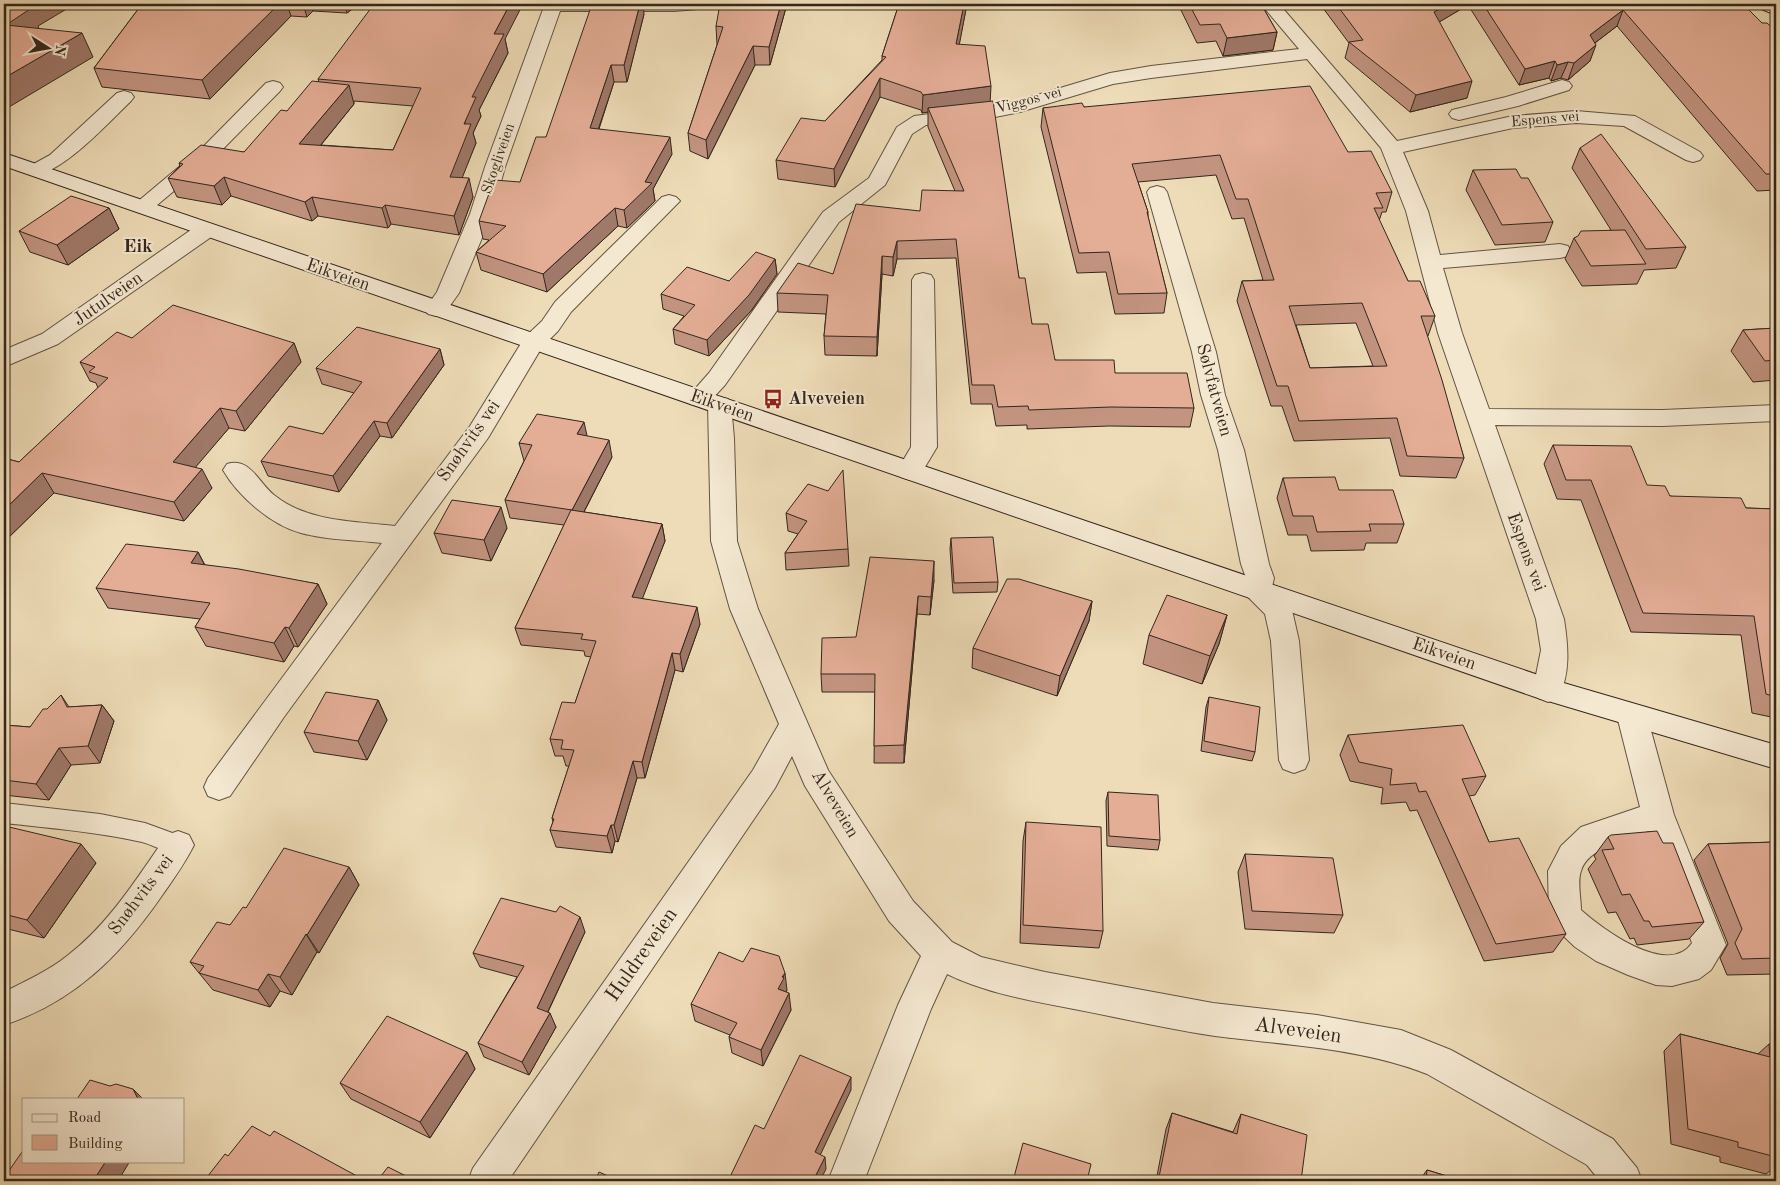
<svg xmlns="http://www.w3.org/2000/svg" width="1780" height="1185" font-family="'Old Standard TT',serif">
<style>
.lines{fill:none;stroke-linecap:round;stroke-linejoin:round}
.service-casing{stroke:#625442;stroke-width:2}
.minor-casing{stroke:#625442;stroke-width:2}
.secondary-casing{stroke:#34261b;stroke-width:2}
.service{fill:#f4e8d1;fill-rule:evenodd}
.minor{fill:#f4e8d1;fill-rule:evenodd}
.secondary{fill:#f4e8d1;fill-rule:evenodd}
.wall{fill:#c39581;stroke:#34261b;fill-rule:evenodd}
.shaded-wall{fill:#9f7969;stroke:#34261b}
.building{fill:#e3ad96;stroke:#34261b;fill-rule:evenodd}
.labels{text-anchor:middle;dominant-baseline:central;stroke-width:4;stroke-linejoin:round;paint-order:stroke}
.far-street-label{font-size:15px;fill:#34261b;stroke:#f4e8d1}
.street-label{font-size:18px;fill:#34261b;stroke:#f4e8d1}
.poi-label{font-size:18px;font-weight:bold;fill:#34261b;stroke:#f4e8d1;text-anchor:start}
.far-district-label{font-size:19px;font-weight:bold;fill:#34261b;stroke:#f4e8d1}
.near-street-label{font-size:21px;fill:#34261b;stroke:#f4e8d1}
</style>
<rect width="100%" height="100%" fill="#eedcb8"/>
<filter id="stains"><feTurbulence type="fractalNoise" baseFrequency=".004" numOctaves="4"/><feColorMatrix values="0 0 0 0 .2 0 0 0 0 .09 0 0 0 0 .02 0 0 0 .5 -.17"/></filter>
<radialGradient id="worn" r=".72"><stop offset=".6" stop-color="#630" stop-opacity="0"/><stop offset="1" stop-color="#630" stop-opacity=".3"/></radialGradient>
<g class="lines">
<defs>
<path id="service" d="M4,803L100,814L145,823L186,838L190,845L186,852C171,857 157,846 142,842C97,832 50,828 4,823Z"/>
<g id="minor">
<path d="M545,4H713L710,8L674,11H560L505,167L492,214L459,293L444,314L436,316L428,314L425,309L437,292L470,214L485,167Z"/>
<path d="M1261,4H1279L1397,141L1513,116L1576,111L1635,116L1700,152L1703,156L1700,160L1693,162L1686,160L1624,126L1576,123L1513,128L1403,152L1428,211L1440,255L1560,244L1568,246L1571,251L1568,256L1560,258L1443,268L1462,333L1489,409L1663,410L1776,405V421L1663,426L1495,425L1564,619C1568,645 1571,674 1558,698L1548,702L1538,698L1533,690L1541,650L1536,619L1438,333L1406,211L1381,148L1307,59L1151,78L1113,84L1020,112L985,119L926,125L912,134L885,185L839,222L725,385L712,399L719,397L728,399L731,405L734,438L737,541L758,609L828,770L913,901L952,942L981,957L1045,972L1213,1003L1317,1015L1401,1030L1451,1050L1613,1139L1637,1168L1642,1181H1600L1587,1165L1427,1074C1362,1048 1284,1045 1215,1036C1168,1029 1121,1018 1074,1009C1031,1001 986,993 947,974L931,1009L864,1181H828L898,1005L921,956L889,921L805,786L792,756L775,788L508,1181H468L473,1168L753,770L779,724L730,609L711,541L708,404L699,406L690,404L687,398L709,373L823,212L869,178L897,127L914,116L985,107L1017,101L1110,73L1151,66L1299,49Z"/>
<path d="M1562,80L1569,82L1572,86L1569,90L1518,106L1459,120L1452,118L1449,114L1452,110L1506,97Z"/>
<path d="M273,81L280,83L283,87L280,91L218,154L150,211L143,213L136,211L132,207L136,203L204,146L266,83Z"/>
<path d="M124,91L131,93L134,97L131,101C111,120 56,181 30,174L27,170L30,166L50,155L117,93Z"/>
<path d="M1157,186L1164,188L1167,192L1216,352L1225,395L1244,450L1269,564L1274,578L1272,587L1288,603L1292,610L1299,641L1309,760L1305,769L1294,773L1283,769L1279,760L1271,641L1265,614L1248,597L1244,590L1246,578L1241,564L1218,450L1201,395L1192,352L1147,192L1150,188Z"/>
<path d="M669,195L676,197L680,201L676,205L571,312L558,331L542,347L488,438L284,717L230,796L219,800L208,796L204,787L208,778L382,543C355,540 326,540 301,533C271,525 238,496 223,470L227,464C250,457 258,482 274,495C307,522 354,521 395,526L470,426L525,337L542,321L555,302L662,197Z"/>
<path d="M206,224L214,225L217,230L214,235L58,344L4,367V350L42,334L198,225Z"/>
<path d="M923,273L931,275L934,280L937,447L919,477L910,480L901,477L897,471L911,447L912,280L915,275Z"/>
<path d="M1632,704L1642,708L1647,716L1674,815L1726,945L1711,970L1699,979L1672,986L1656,985L1628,975L1596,961L1575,947L1553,926L1549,916L1548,871L1561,846L1581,827L1640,807L1617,716L1622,708ZM1649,831L1692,943C1668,978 1602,929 1581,910C1581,898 1577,882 1581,871C1587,848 1629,838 1649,831Z"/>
<path d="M178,831L189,835L194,845C185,863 173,880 161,897C120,956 74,1002 4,1025V992C26,981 48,971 67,956C109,924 137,878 167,835Z"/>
</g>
<g id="secondary">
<path d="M1756,4H1776V15L1759,8Z"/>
<path d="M4,153L1550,679L1776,745V769L1538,698L4,166Z"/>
</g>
</defs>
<use href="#service" class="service-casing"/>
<use href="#minor" class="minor-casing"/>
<use href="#secondary" class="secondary-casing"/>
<use href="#service" class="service"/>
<use href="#minor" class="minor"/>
<use href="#secondary" class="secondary"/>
</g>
<g class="wall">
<path d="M142,4H359L347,13L313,11L307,17L291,16L210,99L102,87L94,68Z"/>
<path d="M787,4L770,65H755L708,159L690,151L688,133L717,45L716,26Z"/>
<path d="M899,4H967L959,44L990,102L1019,278L1032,324L1055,360L1115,373L1194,408L1190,427L1109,426L1027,429V425L996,426L992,404H971L956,258L897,259L893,276L882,274L877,356L825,355L824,336L826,314L778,312L777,293L833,274L920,211L955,191L928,127V112L922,113L921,110L880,97L835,187L778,179L776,160L825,121L882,60V56Z"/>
<path d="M1178,4H1261L1277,32L1273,50L1223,56L1216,41L1197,43Z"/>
<path d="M1320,4H1743L1762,23L1776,31V190L1757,191L1617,26L1595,43L1590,61L1568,80L1561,78L1551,81L1549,78L1519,85L1468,5L1439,22L1467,98L1410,112L1345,58L1349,43Z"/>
<path d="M644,14L627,82H614L599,129L672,154L653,189L655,201L627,228L618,226L547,292L481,270L476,252L489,240L483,239L479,221L520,182L546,137Z"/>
<path d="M505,39L508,53L479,110L481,116L473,133L476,143L462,177L473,197L459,235L391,224L388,228L318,216L312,221L231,196L222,205L177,197L168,178L180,166L179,163L244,152L287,111L319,82L318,79ZM354,101L413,106L393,150L321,145L354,104Z"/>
<path d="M1084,107L1348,152L1392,192L1386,212H1382L1379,221L1408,281L1435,316L1428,336H1427L1464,458L1456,478L1400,476L1390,438L1294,441L1282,406H1271L1237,301L1242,281L1263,280L1244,218L1232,219L1216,175L1138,182L1148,212V217L1167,293L1164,313L1115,314L1106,272L1077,273L1041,127L1043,108ZM1356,323L1373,366L1310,368L1296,325Z"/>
<path d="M1580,148L1686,247L1676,268L1644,270L1637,284L1582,286L1565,259L1574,238L1611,230L1572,168Z"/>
<path d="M1473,170L1553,222L1545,242L1495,245L1466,190Z"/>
<path d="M109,208L119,229L68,265L30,252L19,231Z"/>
<path d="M775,259L777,274L751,311L709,356L675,344L673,329L684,316L663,309L661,294L729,281Z"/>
<path d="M1776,328V380L1753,382L1731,351L1743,330Z"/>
<path d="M132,338L294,343L301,362L245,431L229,428L195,467L212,488L184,521L54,493L4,542V458L19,462L98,388L96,383L90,381L80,362Z"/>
<path d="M440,349L444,365L392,438L380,436L339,492L268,476L261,461L323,434L354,393L322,384L316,368Z"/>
<path d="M587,436L612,457L584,512L662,524L665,541L642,598L700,624L683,672L675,670L645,778H637L618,842L615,841L612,853L556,847L550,830L553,822L552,818L569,766H566L563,756H555L550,739L575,703L591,657L585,656L584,651L521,645L515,628L564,525L510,518L505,500L524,461L519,443Z"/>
<path d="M1553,445L1670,496L1746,508L1776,509V718L1752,713L1741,635L1631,632L1581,500L1557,499L1544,464Z"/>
<path d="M1283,478L1339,490L1404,524L1397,543H1366L1364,550L1311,551L1307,535H1288L1277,498Z"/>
<path d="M828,491L848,549L849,566L786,570L785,553L798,534L788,531L786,513Z"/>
<path d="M507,528L491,561L442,553L434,533Z"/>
<path d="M951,538L998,582L997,592L953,593L950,549Z"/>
<path d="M198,552L205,565L318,584L327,604L298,647L294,646L284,662L206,646L195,627L200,619L108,608L96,588Z"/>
<path d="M934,580L930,615L917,614L904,763H874L875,692H822L821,674L856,637Z"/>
<path d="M1092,601L1089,621L1057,696L972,668L973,648Z"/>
<path d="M1227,615L1219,644L1202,684L1143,664L1149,635Z"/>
<path d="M61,695L69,707L102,705L114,721L100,763L71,765L49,800L4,795V725L30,727Z"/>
<path d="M1209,697L1255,752L1252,761L1201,751L1206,707Z"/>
<path d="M378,700L387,720L367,760L314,752L304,732Z"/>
<path d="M1348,735L1486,776L1475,795L1469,796L1489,842L1566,934L1553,952L1484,961L1417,810L1410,811L1406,802L1381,804L1383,788L1350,781L1340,755Z"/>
<path d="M1108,792L1160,840L1158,850L1107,846L1106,801Z"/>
<path d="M1026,822L1103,931L1099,948L1020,943L1023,841Z"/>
<path d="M4,833L96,863L44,938L4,928Z"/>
<path d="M1608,837L1704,922L1689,939L1637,945L1634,938L1630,939L1616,912L1608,913L1588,869L1596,859L1594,856Z"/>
<path d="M1776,842V974L1727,975L1720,958L1728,944L1694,860L1708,844Z"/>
<path d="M1245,854L1343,915L1334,933L1245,929L1238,872Z"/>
<path d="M349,867L359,885L319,953L317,952L292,995L280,991L270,1007L213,990L190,962L230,925L246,908Z"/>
<path d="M585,932L548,1012L556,1027L529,1075L484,1057L478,1043L517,977L480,967L473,953Z"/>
<path d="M787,990L786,992L791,1010L763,1066L732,1053L729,1037L730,1035L695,1021L691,1004Z"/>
<path d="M1680,1034L1758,1054L1769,1044L1776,1046V1172L1771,1170L1766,1174L1720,1162V1157L1671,1144L1664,1051Z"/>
<path d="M467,1052L475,1069L430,1138L351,1099L340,1083Z"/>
<path d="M1172,1113L1233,1132L1241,1114L1301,1181H1156L1166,1129Z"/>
<path d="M1427,1170L1463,1181H1419Z"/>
</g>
<g class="shaded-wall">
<path d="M23,4H75L38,26L41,34L6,25L18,7Z"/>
<path d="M279,4H287L291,16L210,99L202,80Z"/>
<path d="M303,4H311L313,11L307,17Z"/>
<path d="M344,4H359L347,13Z"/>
<path d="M510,4H523L505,39L508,53L479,110L481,116L473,133L476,143L455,196L450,177L472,97L494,34Z"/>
<path d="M640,4H643L644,14L627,82L624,65Z"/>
<path d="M781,4H787L770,65L769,47Z"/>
<path d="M964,4H967L956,62V44Z"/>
<path d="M1448,4H1469L1468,5L1429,28L1434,12Z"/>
<path d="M1623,10L1617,26L1583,52L1590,35Z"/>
<path d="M1277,32L1273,50L1223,56L1227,38Z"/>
<path d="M82,33L93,57L4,110V78Z"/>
<path d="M1596,45L1590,61L1568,80L1574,63Z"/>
<path d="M753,46L755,65L708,159L706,140Z"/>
<path d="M1555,61L1549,78L1519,85L1525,69Z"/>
<path d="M1568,62L1561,78L1551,81L1557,65Z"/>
<path d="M611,65L614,82L593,145L590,128Z"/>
<path d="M880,78V97L835,187L834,169Z"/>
<path d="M1472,81L1467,98L1410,112L1416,95Z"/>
<path d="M349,85L354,104L306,163L299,144Z"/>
<path d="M991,86L990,104L928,108V112L922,113L923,95Z"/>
<path d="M670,137L672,154L653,189L655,201L627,228L624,210L645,182Z"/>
<path d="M224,177L231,196L222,205L214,186Z"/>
<path d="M469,178L473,197L459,235L454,216Z"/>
<path d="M312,197L318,216L312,221L305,202Z"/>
<path d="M385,205L391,224L388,228L382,208Z"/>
<path d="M109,208L119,229L68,265L57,245Z"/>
<path d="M615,208L618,226L547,292L543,274Z"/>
<path d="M897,241V259L893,276V257Z"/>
<path d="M882,256V274L877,356V337Z"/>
<path d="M775,259L777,274L751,311L709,356L707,340Z"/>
<path d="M294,343L301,362L245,431L236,411Z"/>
<path d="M440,349L444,365L392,438L387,423Z"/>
<path d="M220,408L229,428L183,482L173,462Z"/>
<path d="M374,421L380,436L339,492L333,476Z"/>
<path d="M584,422L588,440L577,434Z"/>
<path d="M609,440L612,457L576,527L572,510Z"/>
<path d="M202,469L212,488L184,521L174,502Z"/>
<path d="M42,473L54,493L4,542V510Z"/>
<path d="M501,507L507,528L491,561L484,540Z"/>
<path d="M662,524L665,541L636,615L632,597Z"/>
<path d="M198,552L208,572L191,563Z"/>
<path d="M934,561V580L930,615L931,597Z"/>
<path d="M318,584L327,604L298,647L289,628Z"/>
<path d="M918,596L917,614L904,763V745Z"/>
<path d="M1092,601L1089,621L1057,696L1060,676Z"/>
<path d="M697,607L700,624L683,672L680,654Z"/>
<path d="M1227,615L1219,644L1202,684L1210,656Z"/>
<path d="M285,627L294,646L284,662L274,643Z"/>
<path d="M672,653L675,670L645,778L642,762Z"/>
<path d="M378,700L387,720L367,760L358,741Z"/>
<path d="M102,705L114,721L100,763L88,746Z"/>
<path d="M59,748L71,765L49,800L36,784Z"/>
<path d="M633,761L637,778L618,842L614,825Z"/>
<path d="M611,825L615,841L612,853L607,836Z"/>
<path d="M81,844L96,863L44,938L27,920Z"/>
<path d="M349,867L359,885L319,953L307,935Z"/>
<path d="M580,917L585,932L543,1022L537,1008Z"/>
<path d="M306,934L317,952L292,995L280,977Z"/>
<path d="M785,973L787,990L786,992L778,989Z"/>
<path d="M268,974L280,991L270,1007L258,990Z"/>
<path d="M789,993L791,1010L763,1066L761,1050Z"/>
<path d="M550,1013L556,1027L529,1075L522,1062Z"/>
<path d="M467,1052L475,1069L430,1138L420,1122Z"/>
<path d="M851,1077V1090L816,1164L815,1152Z"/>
<path d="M133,1089L143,1099H138Z"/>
<path d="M825,1157L826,1169L820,1181H813Z"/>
<path d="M106,1161H130L118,1181H93Z"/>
</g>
<g class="building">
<path d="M4,4H23L18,7L30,9L6,25L82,33L4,78Z"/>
<path d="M142,4H279L202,80L94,68Z"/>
<path d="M374,4H510L494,34H504L472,97H476L464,124H471L450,177L469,178L454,216L385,205L382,208L312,197L305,202L224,177L214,186L168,178L183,164L179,163L201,145L244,152L281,110L287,111L312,81L349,85L299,144L393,150L421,88L318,79Z"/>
<path d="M592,4H640L624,65H611L590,128L670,137L645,182L652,183L624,210L615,208L543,274L476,252L506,226L479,221L494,180L520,182L536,137H546Z"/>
<path d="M720,4H781L769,47L753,46L706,140L688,133L723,27L716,26Z"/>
<path d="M899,4H964L956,44L985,46L991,86L923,95L921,92L880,78L834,169L776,160L801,118L825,121L886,57L882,56Z"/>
<path d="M1189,4H1261L1277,32L1227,38L1220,24L1200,25Z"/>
<path d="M1336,4H1448L1434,12L1472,81L1416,95L1349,42L1363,40Z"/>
<path d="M1483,4H1743L1762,23H1767L1776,31V174H1766L1623,10L1590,35L1596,45L1574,63L1568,62L1557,65L1555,61L1525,69Z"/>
<path d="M1310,86L1348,152L1371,151L1392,192L1376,193L1383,208H1374L1408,281H1420L1435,316H1421L1442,380L1464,458L1407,456L1397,418L1299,421L1288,386H1277L1242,281L1274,280L1248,199H1236L1220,155L1132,164L1148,212H1147L1167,293L1118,294L1109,252L1079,253L1043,108L1082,103L1084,107ZM1362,303L1387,366L1310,368L1289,306Z"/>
<path d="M993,101L1019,278H1025L1032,324H1048L1055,360H1114L1115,373H1187L1194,408L1111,407L1029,410L1028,406L998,407L994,385H972L956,239L897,241L893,257L882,256L877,337L824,336L828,295L777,293L798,263L833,274L856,204L920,211L922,190L964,191L928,108Z"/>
<path d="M1601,134L1686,247L1646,249L1580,148Z"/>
<path d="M1516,169L1521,178H1528L1553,222L1502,225L1473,170Z"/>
<path d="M71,196L109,208L57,245L19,231Z"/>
<path d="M1625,230L1646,264L1591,266L1574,238L1578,236L1581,231Z"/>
<path d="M756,252L775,259L749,295L707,340L673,329L695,305L661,294L687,267L729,281Z"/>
<path d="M173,305L294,343L236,411L220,408L173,462L202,469L174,502L42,473L4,510V458L19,462L108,378L89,372L95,367L80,362L117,332L132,338Z"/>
<path d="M357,327L440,349L387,423L374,421L333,476L261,461L289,426L323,434L362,382L316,368Z"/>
<path d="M1776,328V360L1765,361L1743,330Z"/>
<path d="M537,414L584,422L577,434L609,440L572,510L505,500L532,445L519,443Z"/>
<path d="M1553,445L1631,446L1647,485L1665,486L1670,496L1741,498L1746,508L1776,509V697L1766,694L1754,616L1643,613L1591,480H1566Z"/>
<path d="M843,470L848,549L785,553L807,521L786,513L808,484L828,491Z"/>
<path d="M1335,477L1339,490H1393L1404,524H1369L1371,531L1317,532L1313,516H1293L1283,478Z"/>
<path d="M452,500L501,507L484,540L434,533Z"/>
<path d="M571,510L662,524L632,597L697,607L680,654L672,653L642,762L633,761L614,825H611L607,836L550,830L554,819L552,818L574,750L561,749L563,740L550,739L562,702L575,703L596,641L581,639L583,634L515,628Z"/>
<path d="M993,537L998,582L954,583L951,538Z"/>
<path d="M126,544L198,552L191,563L239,569L318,584L289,628L285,627L274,643L195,627L210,603L96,588Z"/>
<path d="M870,557L934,561L931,597L918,596L904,745L874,746L875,674H821L822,638L856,637Z"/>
<path d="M1007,579H1019L1092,601L1060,676L973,648Z"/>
<path d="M1167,595L1227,615L1210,656L1149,635Z"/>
<path d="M326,692L378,700L358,741L304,732Z"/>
<path d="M61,695L67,707L102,705L88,746L59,748L36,784L4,780V725L30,727L43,709H47Z"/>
<path d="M1209,697L1260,707L1255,752L1204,741Z"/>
<path d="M1463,725L1486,776L1462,779L1489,842L1519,838L1566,934L1496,944L1426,791L1419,792L1416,783L1390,785L1392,769L1359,762L1348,735Z"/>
<path d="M1108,792L1158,795L1160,840L1109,836Z"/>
<path d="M1026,822L1101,827L1103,931L1023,925Z"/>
<path d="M9,827L81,844L27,920L4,914V833Z"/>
<path d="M1657,831L1663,843H1673L1704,922L1652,927L1649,921H1644L1630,894L1622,895L1602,850L1614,849L1608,837L1611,835Z"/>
<path d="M1776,842V958L1742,959L1735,943L1742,929L1708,844Z"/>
<path d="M284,848L349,867L307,935L306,934L280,977L268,974L258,990L199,973L204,966L190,962L217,922L230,925L243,907L246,908Z"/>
<path d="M1245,854L1333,858L1343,915L1252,911Z"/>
<path d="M501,898L556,912L560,906L580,917L537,1008L550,1013L522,1062L478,1043L524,966L473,953Z"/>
<path d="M751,948L779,956L785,973L782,977L784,978L778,989L789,993L761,1050L729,1037L737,1023L691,1004L719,952L743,962Z"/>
<path d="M387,1016L467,1052L420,1122L340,1083Z"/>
<path d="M1680,1034L1770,1057L1769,1044L1776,1046V1157L1738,1147V1142L1688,1129Z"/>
<path d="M800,1055L851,1077L815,1152L825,1157L813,1181H728L755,1125L764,1129Z"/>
<path d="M90,1080L110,1086L116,1084L133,1089L138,1099H77Z"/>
<path d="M1172,1113L1237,1134L1241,1114L1307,1135L1301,1181H1263L1246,1176L1245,1181H1172L1159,1177Z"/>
<path d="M252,1126L270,1136L274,1131L366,1181H204L225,1154L228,1156Z"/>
<path d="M1023,1143L1091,1164L1087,1181H1013Z"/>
<path d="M24,1149V1161H106L93,1181H4V1178Z"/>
<path d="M388,1167L416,1181H377Z"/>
<path d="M1427,1170L1463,1181H1426Z"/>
<path d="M599,1172L619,1181H595Z"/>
</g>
<defs>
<symbol id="bus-bare" viewBox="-9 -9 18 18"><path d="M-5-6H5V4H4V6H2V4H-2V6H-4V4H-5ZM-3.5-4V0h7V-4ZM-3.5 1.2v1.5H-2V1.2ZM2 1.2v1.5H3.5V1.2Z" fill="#8f2418" stroke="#f4e8d1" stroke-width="2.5" paint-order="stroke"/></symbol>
</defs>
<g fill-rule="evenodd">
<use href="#bus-bare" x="759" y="385" width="28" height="28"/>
</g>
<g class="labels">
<g class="far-street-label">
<text transform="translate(1029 101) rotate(-15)">Viggos vei</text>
<text transform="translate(1545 120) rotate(-5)">Espens vei</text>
<text transform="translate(499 159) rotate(-71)">Skogliveien</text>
</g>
<g class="street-label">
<text transform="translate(338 275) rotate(19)">Eikveien</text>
<text transform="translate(108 299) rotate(-35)">Jutulveien</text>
<text transform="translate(1214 390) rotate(75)">Sølvfatveien</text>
<text transform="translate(722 406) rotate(19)">Eikveien</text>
<text transform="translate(469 441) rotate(-55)">Snøhvits vei</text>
<text transform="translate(1526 552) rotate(70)">Espens vei</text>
<text transform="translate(1444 654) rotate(19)">Eikveien</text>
<text transform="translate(835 804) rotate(59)">Alveveien</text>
<text transform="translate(141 895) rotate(-53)">Snøhvits vei</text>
</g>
<g class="poi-label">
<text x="788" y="399">Alveveien</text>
</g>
<g class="far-district-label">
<text x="138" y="247">Eik</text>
</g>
<g class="near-street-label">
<text transform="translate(642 955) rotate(-55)">Huldreveien</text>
<text transform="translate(1298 1031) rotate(8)">Alveveien</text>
</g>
</g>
<rect width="1780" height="1185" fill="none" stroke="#eedcb8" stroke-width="20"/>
<rect x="5" y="5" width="1770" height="1175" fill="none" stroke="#34261b" stroke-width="2.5"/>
<rect x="10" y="10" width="1760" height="1165" fill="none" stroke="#34261b"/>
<rect x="22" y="1098" width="162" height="65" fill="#f4e8d1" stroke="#a79a88"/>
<rect x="32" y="1114" width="25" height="8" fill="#f4e8d1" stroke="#a79a88"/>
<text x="68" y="1122" font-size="15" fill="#34261b">Road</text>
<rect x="32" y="1135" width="25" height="15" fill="#e3ad96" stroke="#a79a88"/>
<text x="68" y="1148" font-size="15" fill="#34261b">Building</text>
<g transform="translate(48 48) rotate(101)" stroke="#f4e8d1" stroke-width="4" paint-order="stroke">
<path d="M0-4L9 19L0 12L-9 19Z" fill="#34261b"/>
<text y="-8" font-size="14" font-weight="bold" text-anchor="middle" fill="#34261b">N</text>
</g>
<rect width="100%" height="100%" filter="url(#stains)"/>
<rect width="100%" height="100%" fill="url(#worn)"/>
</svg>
